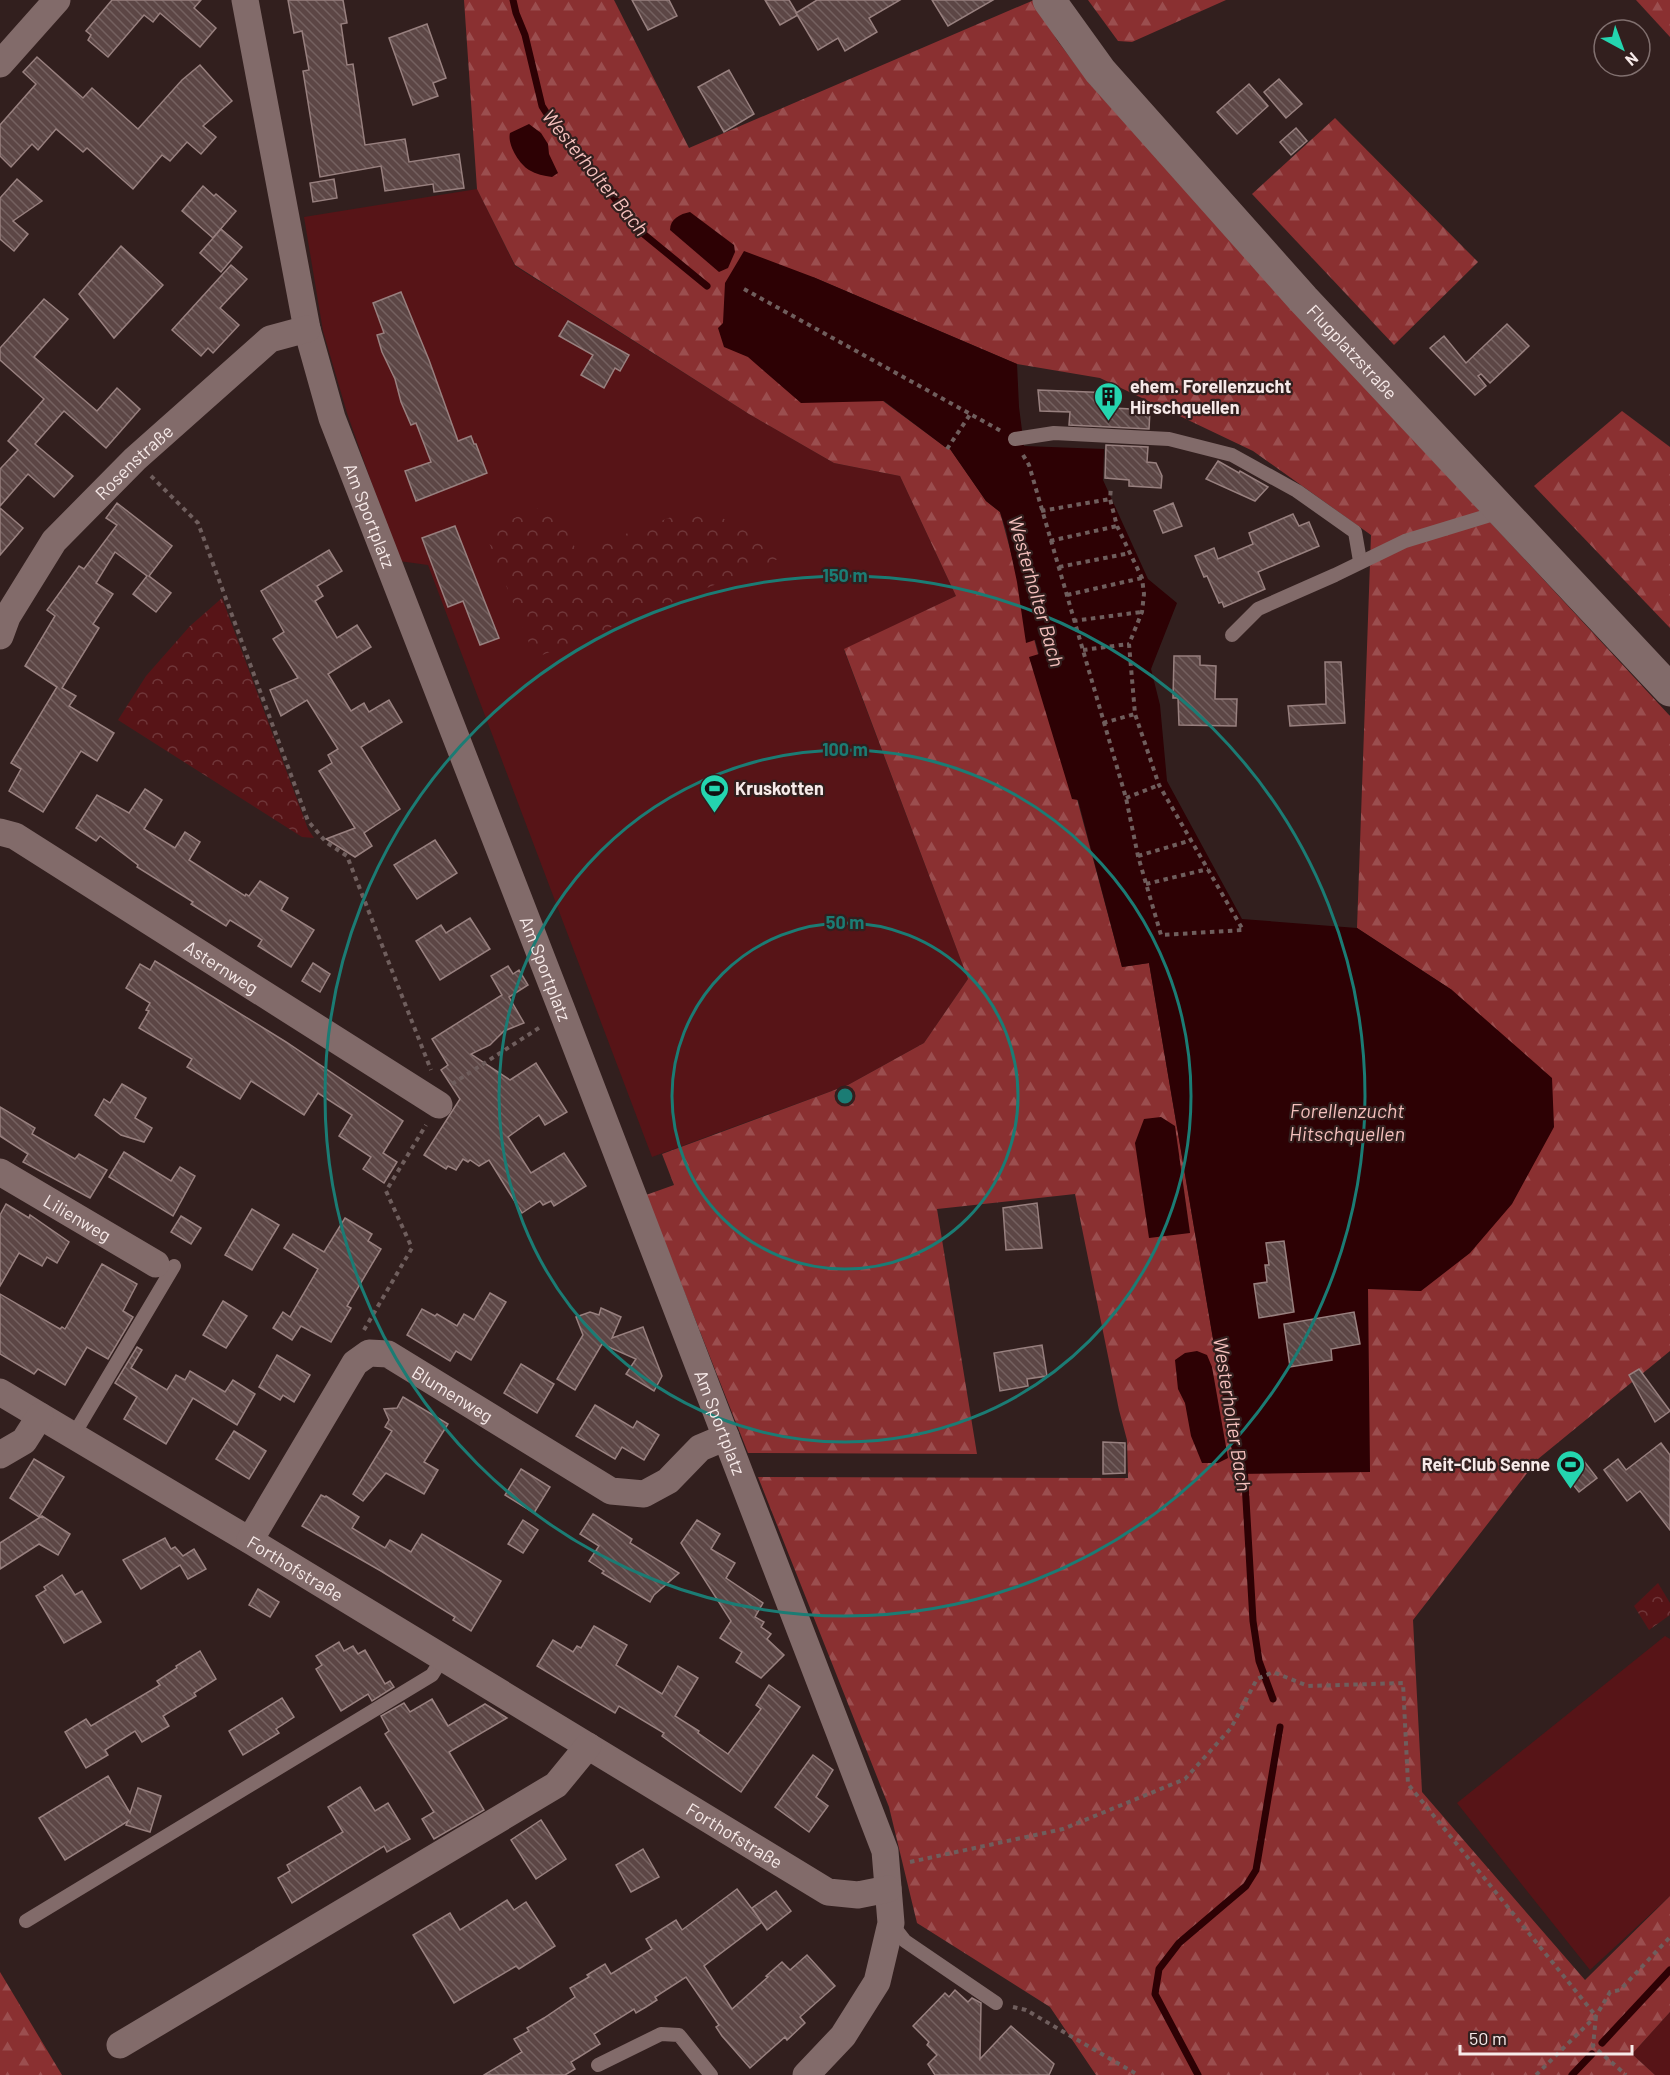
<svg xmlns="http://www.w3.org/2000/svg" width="1670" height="2075" font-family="Barlow,sans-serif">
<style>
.grass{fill:#571417}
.forest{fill:url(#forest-firs);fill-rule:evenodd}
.park{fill:url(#park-crowns)}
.water{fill:#2d0104}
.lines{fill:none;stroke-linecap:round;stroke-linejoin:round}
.stream{stroke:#2d0104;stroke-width:7}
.building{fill:url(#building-back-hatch);stroke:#98807f;stroke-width:1.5}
.path{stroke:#6f5e5d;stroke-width:4;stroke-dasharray:4.5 4.5;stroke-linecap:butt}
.lane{stroke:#826b6a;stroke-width:14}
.street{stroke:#826b6a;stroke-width:27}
.secondary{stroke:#826b6a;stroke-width:33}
.ring{fill:none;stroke:#1b7c74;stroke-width:3}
.labels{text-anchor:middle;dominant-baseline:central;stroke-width:4.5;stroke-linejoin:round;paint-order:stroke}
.street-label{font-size:18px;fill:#f7eae9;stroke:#321f1e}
.poi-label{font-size:18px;font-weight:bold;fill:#f7eae9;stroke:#321f1e;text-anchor:start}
.water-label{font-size:20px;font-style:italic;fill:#f5c0bd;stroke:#321f1e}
.centre{fill:#1b7c74;stroke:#321f1e;stroke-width:3}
.ring-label{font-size:18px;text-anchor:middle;font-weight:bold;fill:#1b7c74;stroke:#321f1e;stroke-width:4.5;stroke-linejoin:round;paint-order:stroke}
</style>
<defs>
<pattern id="forest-firs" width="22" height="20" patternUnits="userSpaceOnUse" patternTransform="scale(1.5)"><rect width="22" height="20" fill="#8a3031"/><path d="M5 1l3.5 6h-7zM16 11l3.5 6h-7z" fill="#9b4e4f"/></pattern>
<pattern id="park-crowns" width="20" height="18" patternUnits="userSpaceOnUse" patternTransform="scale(1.5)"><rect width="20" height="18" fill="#571417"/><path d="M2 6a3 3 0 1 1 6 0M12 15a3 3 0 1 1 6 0" fill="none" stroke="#703639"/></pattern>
<pattern id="building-back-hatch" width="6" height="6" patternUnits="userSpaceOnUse" patternTransform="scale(1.5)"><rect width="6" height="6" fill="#5c4645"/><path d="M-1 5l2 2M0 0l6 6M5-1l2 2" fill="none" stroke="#746160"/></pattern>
</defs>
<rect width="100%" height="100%" fill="#321f1e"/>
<g class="grass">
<path d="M477,189L515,266L749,414L834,463L900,476L956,596L844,650L968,979L924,1043L848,1085L652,1157L428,565L399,561L347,413L323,331L304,217Z"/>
<path d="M1665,1636L1670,1639V1896L1590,1970L1457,1803Z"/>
<path d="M1670,2012V2075H1655L1632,2054Z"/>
</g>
<g class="forest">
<path d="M464,0H614L689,148L1034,0L1057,40L1090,84L1298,315L1670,716V1351L1538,1459L1413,1620L1422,1792L1585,1980L1670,1896V2012L1632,2054L1655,2075H1096L1050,2007L917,1923L889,1807L758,1477L1128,1478L1127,1440L1119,1410L1075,1194L937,1209L977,1454L748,1453L646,1195L674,1185L662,1154L848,1085L924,1043L968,979L844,649L956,596L900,476L834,463L749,414L515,265L477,189ZM813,277L1017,364L1100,378L1253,451L1371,535L1357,928L1452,990L1421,1291L1368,1288L1236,1474L1149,963L1122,967L1000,512L986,501L950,449L945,447L883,401Z"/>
<path d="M1088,0H1226L1132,42L1118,41Z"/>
<path d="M1636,0H1670V37Z"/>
<path d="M1335,118L1478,262L1394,345L1252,194Z"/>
<path d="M1622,411L1670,447V628L1534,486Z"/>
<path d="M0,1972L62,2075H0Z"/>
</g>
<g class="park">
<path d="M554,502L577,552L701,506L788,555L535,658L484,530Z"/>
<path d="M222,598L308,829L314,838L302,837L118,720L146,676L190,626Z"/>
<path d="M1658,1583L1670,1603V1615L1649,1630L1634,1606Z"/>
</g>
<g class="water">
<path d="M529,124L541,133L548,144L549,154L558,173L552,177C544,176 536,174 529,170C519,164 507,144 510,133Z"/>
<path d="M690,212L734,245L735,252L728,268L719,272L670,230C670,219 680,214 690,212Z"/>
<path d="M744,251L813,277L1017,364L1019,407L1024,446L1104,449L1103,480L1148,579L1177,603L1151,669L1160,705L1167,781L1242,919L1357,928L1452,990L1552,1078L1554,1127L1512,1204L1470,1253L1421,1291L1368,1289L1370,1472L1236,1474L1149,963L1122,967L1078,800L1072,799L1029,657L1039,654L1035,640L1026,643L1017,582L1006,530L1000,512L986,501L950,449L945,447L884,401L801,403L748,357L724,347L718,328L723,323L725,283Z"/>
<path d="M1161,1117L1175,1126L1190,1233L1149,1238L1135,1143L1144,1119Z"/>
<path d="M1197,1351L1207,1355L1212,1367L1228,1458L1218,1463H1202L1191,1436L1185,1403L1178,1389L1175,1360L1185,1353Z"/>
</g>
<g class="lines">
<g class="stream">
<path d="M513,0L516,13L525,35L542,106L556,128L602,181L635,227L707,286"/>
<path d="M1244,1465L1253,1621L1259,1661L1273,1699"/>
<path d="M1602,2043L1670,1970"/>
<path d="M1198,2075L1155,1994L1159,1969L1179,1943L1246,1886L1256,1870L1280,1727"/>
<path d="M1572,2075L1592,2054"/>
</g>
</g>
<g class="building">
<path d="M112,0H201L194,8L216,28L200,47L160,13L153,22L144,15L108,57L88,40L91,35L86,31Z"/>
<path d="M288,0H343L347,23L341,24L347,65L353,64L365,145L405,139L409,162L459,154L464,188L434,192L433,184L385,191L381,166L320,177L303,71L309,70L302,31L294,33Z"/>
<path d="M632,0H669L677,16L648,30Z"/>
<path d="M765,0H789L798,15L780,25Z"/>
<path d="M817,0H900L869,18L877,32L845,51L838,38L818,50L796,13Z"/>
<path d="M932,0H993L948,26Z"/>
<path d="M427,24L446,78L433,83L438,96L413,105L389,38Z"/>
<path d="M37,57L83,98L92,88L138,129L182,80L200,65L232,101L203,126L216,137L201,154L187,142L170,161L162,155L133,189L87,148L83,152L56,129L38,150L32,144L11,167L0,156V125L36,84L23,72Z"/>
<path d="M729,70L754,114L724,132L698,87Z"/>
<path d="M1279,79L1302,104L1286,118L1264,92Z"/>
<path d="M1249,84L1268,106L1237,134L1217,112Z"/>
<path d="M1296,128L1307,141L1291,155L1280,142Z"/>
<path d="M17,179L42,201L13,221L28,234L14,251L0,239V198Z"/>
<path d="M334,179L337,198L313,202L310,183Z"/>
<path d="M203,186L214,196L216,194L236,211L213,238L182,211Z"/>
<path d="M221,229L242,247L221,272L200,253Z"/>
<path d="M121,246L163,285L114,338L79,294Z"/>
<path d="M231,265L247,279L220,308L239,325L213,353L208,348L201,356L172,330Z"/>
<path d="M401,292L429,360L458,441L471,436L474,444H476L487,473L416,501L405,471L431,462L416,423L411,425L401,402L395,379L382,352L377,335L384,333L373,303Z"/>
<path d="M44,299L68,319L34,357L97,411L117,388L140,409L106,448L64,411L35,444L73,476L54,497L28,474L0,506V469L18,450L8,441L44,399L0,360V348Z"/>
<path d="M568,321L629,355L620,371L615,368L604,388L581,375L593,355L559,336Z"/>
<path d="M1507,324L1529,346L1490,383L1481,374L1478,376L1486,386L1475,395L1430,348L1444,336L1466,363Z"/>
<path d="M1038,390L1114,393L1113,408L1150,410L1149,429L1069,425L1070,412L1040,411Z"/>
<path d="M1106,445L1148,447L1147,462L1156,463L1162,476L1161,488L1129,486V480L1105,478Z"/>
<path d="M1218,461L1239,473L1240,471L1268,487L1255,501L1206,479Z"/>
<path d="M117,503L172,546L149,576L171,593L156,612L133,594L147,576L115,552L96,583L113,594L93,624L99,628L62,688L76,696L69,706L114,733L97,761L81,751L43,812L9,791L21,769L11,763L57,687L25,666L55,616L47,610L79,566L84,569L117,525L106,518Z"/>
<path d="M1173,503L1182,526L1163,533L1154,511Z"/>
<path d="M0,508L23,528L0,555Z"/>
<path d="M1293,514L1299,526L1309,522L1319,546L1258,572L1265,589L1224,607L1222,602L1219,603L1207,576L1204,577L1195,556L1214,548L1218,559L1253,544L1249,533Z"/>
<path d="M455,526L499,638L480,645L463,601L448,607L422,538Z"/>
<path d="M329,550L342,571L317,586L323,596L315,601L337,638L357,625L371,647L328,674L351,711L364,703L369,712L389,700L402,722L361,747L400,809L364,833L372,846L355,857L326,839L355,828L319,771L332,763L328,755L338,749L307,700L281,716L270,690L298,678L273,639L284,632L261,591Z"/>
<path d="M1174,656H1200V665L1216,666L1215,699H1237L1236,726L1179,725L1178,698H1173Z"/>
<path d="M1325,662H1341L1345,723L1290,726L1288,706L1326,704Z"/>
<path d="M145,789L162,800L144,829L175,848L185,832L200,842L189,860L245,896L246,894L249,896L260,881L288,898L281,910L314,930L291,967L258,946L262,940L230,920L226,926L191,904L193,902L137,867L138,865L100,836L96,841L76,828L97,795L129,813Z"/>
<path d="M435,840L457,873L417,899L394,865Z"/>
<path d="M470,918L490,949L440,980L416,941L441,925L446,933Z"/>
<path d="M155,961L286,1042L403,1121L383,1153L397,1162L384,1183L363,1169L371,1157L339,1136L352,1115L318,1093L304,1115L251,1081L240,1099L187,1067L192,1059L139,1028L149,1011L146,1010L150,1003L126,988L140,964L150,970Z"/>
<path d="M313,963L330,974L320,992L302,981Z"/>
<path d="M508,966L513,974L519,970L528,985L509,997L524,1023L504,1031L490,1045L471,1054L510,1080L536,1063L567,1112L545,1125L539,1115L508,1137L531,1173L564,1153L586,1186L554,1206L551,1201L543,1205L540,1201L522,1213L489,1160L479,1166L470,1160L468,1162L463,1159L456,1170L448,1166L446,1169L424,1155L460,1099L441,1070L448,1065L432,1039L502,995L491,976Z"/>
<path d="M122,1084L146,1098L135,1118L152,1128L144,1142L121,1135L95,1115L104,1099L110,1103Z"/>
<path d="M0,1107L35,1128L32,1134L75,1159L79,1154L107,1170L90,1198L23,1162L28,1154L0,1136Z"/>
<path d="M124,1152L171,1181L180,1167L195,1176L173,1216L109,1177Z"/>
<path d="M1037,1203L1042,1248L1006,1250L1003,1208Z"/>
<path d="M6,1204L29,1218L30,1215L69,1242L57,1263L47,1257L42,1266L19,1253L0,1286V1215Z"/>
<path d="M252,1209L279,1225L252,1270L225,1255Z"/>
<path d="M181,1216L201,1228L191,1244L171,1232Z"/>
<path d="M345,1218L372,1234L368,1241L381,1249L347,1306L351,1308L331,1342L301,1326L292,1340L273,1328L283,1312L290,1317L318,1269L284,1248L293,1234L324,1252Z"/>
<path d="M1284,1241L1294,1312L1259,1318L1254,1284L1267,1282L1265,1265H1269L1266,1243Z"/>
<path d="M102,1264L137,1284L123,1311L133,1317L108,1359L87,1347L65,1385L38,1369L34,1374L0,1354V1294L60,1329L62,1327L65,1329Z"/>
<path d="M490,1293L506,1302L471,1360L456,1351L450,1361L407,1335L422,1309L435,1316L437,1314L457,1326L464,1314L474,1320Z"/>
<path d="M223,1301L247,1316L226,1348L203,1335Z"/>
<path d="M601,1308L621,1317L612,1338L643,1327L662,1376L654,1391L626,1374L636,1359L602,1344L575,1390L557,1379L583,1335L576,1317L590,1312L599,1315Z"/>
<path d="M1354,1312L1360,1344L1331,1349L1332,1360L1290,1367L1284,1324Z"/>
<path d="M1042,1345L1047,1376L1027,1379L1028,1386L1000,1391L994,1353Z"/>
<path d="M137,1347L142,1350L131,1368L167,1390L176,1375L185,1380L190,1371L225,1392L233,1380L255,1394L237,1425L193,1398L166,1444L124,1419L137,1397L115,1383Z"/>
<path d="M277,1355L310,1375L294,1402L283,1395L280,1400L259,1387Z"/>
<path d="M521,1364L554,1384L537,1413L504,1393Z"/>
<path d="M1639,1369L1670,1411L1655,1422L1629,1375Z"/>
<path d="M403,1397L448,1424L424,1462L438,1470L424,1494L386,1473L363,1501L353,1494L392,1431L385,1427L389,1420L384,1409L397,1408Z"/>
<path d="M595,1405L633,1428L637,1421L659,1435L644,1460L622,1447L615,1459L576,1436Z"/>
<path d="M234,1431L266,1451L249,1479L216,1459Z"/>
<path d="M1103,1442L1125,1443V1473L1103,1474Z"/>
<path d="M1661,1443L1670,1455V1530L1640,1491L1627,1501L1604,1470L1618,1459L1626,1470Z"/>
<path d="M1580,1456L1597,1478L1579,1492L1561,1470Z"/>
<path d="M34,1459L64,1477L39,1517L10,1498Z"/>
<path d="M521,1469L550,1487L534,1513L505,1495Z"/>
<path d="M321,1495L325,1497L326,1496L359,1517L352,1528L385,1548L390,1540L411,1552L422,1534L501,1581L471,1631L453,1620L455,1617L381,1571L302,1526Z"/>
<path d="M593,1514L632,1539L630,1543L679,1573L654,1595L650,1602L602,1573L604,1571L589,1561L599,1546L580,1534Z"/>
<path d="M42,1516L70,1534L58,1555L39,1544L0,1569V1543Z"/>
<path d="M523,1520L538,1530L523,1553L508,1544Z"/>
<path d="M697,1520L720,1534L711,1549L735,1563L726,1578L763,1603L755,1617L764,1622L761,1627L771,1634L767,1639L784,1655L761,1678L736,1662L742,1652L720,1638L731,1621L681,1543Z"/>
<path d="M165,1538L171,1549L175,1547L183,1556L194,1549L206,1569L188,1579L180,1565L141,1589L123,1560Z"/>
<path d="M62,1575L75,1595L82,1591L101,1622L64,1643L36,1596L46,1590L44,1587Z"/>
<path d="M258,1589L279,1602L270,1617L249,1605Z"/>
<path d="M594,1626L627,1645L616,1665L662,1694L678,1666L698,1678L675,1716L699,1731L698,1733L728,1754L761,1709L756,1705L769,1685L800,1707L741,1792L670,1742L662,1736L664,1733L619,1706L615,1713L537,1666L553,1640L573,1652L577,1646L581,1648Z"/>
<path d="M339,1642L344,1651L353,1646L358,1654L365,1650L385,1684L390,1681L394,1687L372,1701L368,1694L341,1711L316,1669L322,1665L316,1656Z"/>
<path d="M200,1651L216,1679L194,1693L196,1696L163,1716L169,1726L142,1742L135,1731L105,1750L108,1755L86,1768L65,1732L86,1719L91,1726L160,1685L157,1681L177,1668L176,1666Z"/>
<path d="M282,1698L294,1717L276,1729L279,1733L243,1755L229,1731Z"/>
<path d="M432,1699L448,1726L485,1704L507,1718L449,1752L484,1810L434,1839L422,1819L434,1812L385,1734L389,1731L381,1716L404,1703L410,1712Z"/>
<path d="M813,1755L833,1770L816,1797L828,1806L809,1832L775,1807Z"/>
<path d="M108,1776L130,1813L138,1788L161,1796L150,1832L126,1825L128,1821L65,1860L39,1818Z"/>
<path d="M360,1787L375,1811L388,1803L410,1839L387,1852L384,1846L292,1903L278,1878L290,1871L287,1865L343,1832L328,1807Z"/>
<path d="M541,1820L566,1859L536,1879L511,1840Z"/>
<path d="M643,1849L659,1877L631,1892L616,1865Z"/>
<path d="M737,1889L762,1922L704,1966L732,2009L768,1977L766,1976L782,1962L790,1970L807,1955L835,1986L800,2017L805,2023L787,2040L785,2037L750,2068L722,2036L716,2027L719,2025L686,1977L655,1997L657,2000L646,2007L636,2013L634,2009L594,2034L600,2044L571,2062L575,2069L565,2075H484L522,2052L514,2039L529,2031L527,2028L544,2018L575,1997L570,1988L589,1977L587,1975L605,1964L611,1974L652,1949L646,1939L676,1920L682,1930Z"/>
<path d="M776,1891L791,1911L767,1930L752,1908Z"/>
<path d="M507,1900L514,1910L526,1902L555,1946L519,1969L516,1966L454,2003L413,1935L450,1913L460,1930Z"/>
<path d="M955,1990L968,2002L972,1998L981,2003L980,2059L1011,2026L1054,2064L1049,2075H935L928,2064L937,2055L927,2045L929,2042L913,2026L945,1993L949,1997Z"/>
</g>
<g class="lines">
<g class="path">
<path d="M744,289L1001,431"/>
<path d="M947,449L971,413"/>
<path d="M1023,455L1029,465L1126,798L1138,856L1161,935L1243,930L1159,785L1135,714L1129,644L1142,612L1144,594L1142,578L1117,526L1110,499L1111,487"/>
<path d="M151,476L198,523L308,821L326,842L347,856L431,1070"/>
<path d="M1041,511L1110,499"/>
<path d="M1050,541L1117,526"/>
<path d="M1059,567L1130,553"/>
<path d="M1067,595L1142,578"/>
<path d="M1073,621L1141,612"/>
<path d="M1083,650L1129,644"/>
<path d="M1103,723L1135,714"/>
<path d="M1126,798L1159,785"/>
<path d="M1138,856L1192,840"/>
<path d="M1146,884L1208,869"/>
<path d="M452,1084L542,1026"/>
<path d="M364,1330L412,1248L386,1191L426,1125"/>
<path d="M910,1862L1063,1829L1185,1779L1231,1728L1257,1679L1273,1672L1308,1686L1403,1683L1408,1784L1596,2016L1593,2046L1626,2075"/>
<path d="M1013,2007L1026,2010L1138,2075"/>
<path d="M1536,2075L1596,2016L1610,1992L1620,1990L1670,1937"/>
</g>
<g class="lane">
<path d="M1015,439L1054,433L1169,439L1232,455L1297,491L1355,532L1360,561"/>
<path d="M1232,635L1258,609L1335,575L1405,541L1500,512"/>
<path d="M73,1436L174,1266"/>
<path d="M26,1921L432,1675L442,1659"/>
<path d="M891,1923L905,1941L996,2003"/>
<path d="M598,2065L661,2034L679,2035L711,2075"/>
</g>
<g class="street">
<path id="s1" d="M245,0L307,329L332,418L563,1013L885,1851L891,1923L877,1982L843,2036L806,2075"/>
<path d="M0,64L57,0"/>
<path id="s2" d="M0,636L7,617L54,541L135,459L270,339L307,329"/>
<path id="s3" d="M0,832L15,836L439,1105"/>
<path id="s4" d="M0,1172L156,1264"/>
<path id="s5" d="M0,1392L254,1543L828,1892L858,1895L888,1889"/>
<path d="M0,1455L24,1441L40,1416"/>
<path id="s6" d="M250,1540L355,1363L369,1353L388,1354L611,1491L644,1494L668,1481L700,1448L726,1437"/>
<path d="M120,2045L556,1785L588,1746"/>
</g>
<path class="secondary" id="s7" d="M1049,0L1100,71L1303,299L1670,690"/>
</g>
<g class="ring">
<circle cx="845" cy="1096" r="173"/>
<circle cx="845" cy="1096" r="346"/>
<circle cx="845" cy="1096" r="520"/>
</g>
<defs>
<symbol id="building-pin" viewBox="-11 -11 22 30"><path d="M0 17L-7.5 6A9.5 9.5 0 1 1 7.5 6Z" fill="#24d5af" stroke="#321f1e"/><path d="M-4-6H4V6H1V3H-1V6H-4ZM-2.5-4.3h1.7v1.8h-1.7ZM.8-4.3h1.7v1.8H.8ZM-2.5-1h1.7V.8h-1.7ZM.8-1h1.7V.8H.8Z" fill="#111"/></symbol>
<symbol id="stadium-pin" viewBox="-11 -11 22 30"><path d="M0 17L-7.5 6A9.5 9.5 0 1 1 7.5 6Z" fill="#24d5af" stroke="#321f1e"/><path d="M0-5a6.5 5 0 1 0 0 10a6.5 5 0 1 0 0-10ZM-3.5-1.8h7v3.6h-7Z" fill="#111"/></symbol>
</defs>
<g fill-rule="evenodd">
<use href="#building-pin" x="1092" y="380" width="33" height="45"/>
<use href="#stadium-pin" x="698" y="772" width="33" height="45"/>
<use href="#stadium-pin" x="1554" y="1448" width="33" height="45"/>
</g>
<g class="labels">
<g class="street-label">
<text stroke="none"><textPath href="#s7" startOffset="465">Flugplatzstraße</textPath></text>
<text stroke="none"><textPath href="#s2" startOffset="222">Rosenstraße</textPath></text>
<text stroke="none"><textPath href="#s1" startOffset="532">Am Sportplatz</textPath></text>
<text stroke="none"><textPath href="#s3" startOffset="260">Asternweg</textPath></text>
<text stroke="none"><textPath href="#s1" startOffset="1018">Am Sportplatz</textPath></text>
<text stroke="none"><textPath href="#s4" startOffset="90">Lilienweg</textPath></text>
<text stroke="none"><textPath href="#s6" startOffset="318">Blumenweg</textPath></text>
<text stroke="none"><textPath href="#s1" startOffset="1504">Am Sportplatz</textPath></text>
<text stroke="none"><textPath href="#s5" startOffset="344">Forthofstraße</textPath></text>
<text stroke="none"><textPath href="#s5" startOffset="858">Forthofstraße</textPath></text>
</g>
<g class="poi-label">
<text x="1130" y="386">ehem. Forellenzucht<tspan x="1130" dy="21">Hirschquellen</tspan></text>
<text x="735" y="788">Kruskotten</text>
<text x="1550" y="1464" text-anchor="end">Reit-Club Senne</text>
</g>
<g class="water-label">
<text transform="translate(596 172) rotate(51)">Westerholter Bach</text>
<text transform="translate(1037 591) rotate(74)">Westerholter Bach</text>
<text x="1347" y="1110">Forellenzucht<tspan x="1347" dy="23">Hitschquellen</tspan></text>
<text transform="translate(1233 1414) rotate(81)">Westerholter Bach</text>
</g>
</g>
<circle cx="845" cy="1096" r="9" class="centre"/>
<g class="ring-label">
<text x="845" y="582">150 m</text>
<text x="845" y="756">100 m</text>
<text x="845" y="929">50 m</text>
</g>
<g transform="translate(1622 48) rotate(139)"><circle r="28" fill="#321f1e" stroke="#81706f" stroke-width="1.5"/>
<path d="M0-4.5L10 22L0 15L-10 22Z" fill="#24d5af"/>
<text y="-9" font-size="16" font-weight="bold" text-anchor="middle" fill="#f7eae9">N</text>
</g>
<path d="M1460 2045v9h172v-9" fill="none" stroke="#f7eae9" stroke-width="3"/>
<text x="1469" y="2045" font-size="18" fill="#f7eae9" stroke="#321f1e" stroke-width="4.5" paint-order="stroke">50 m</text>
</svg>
